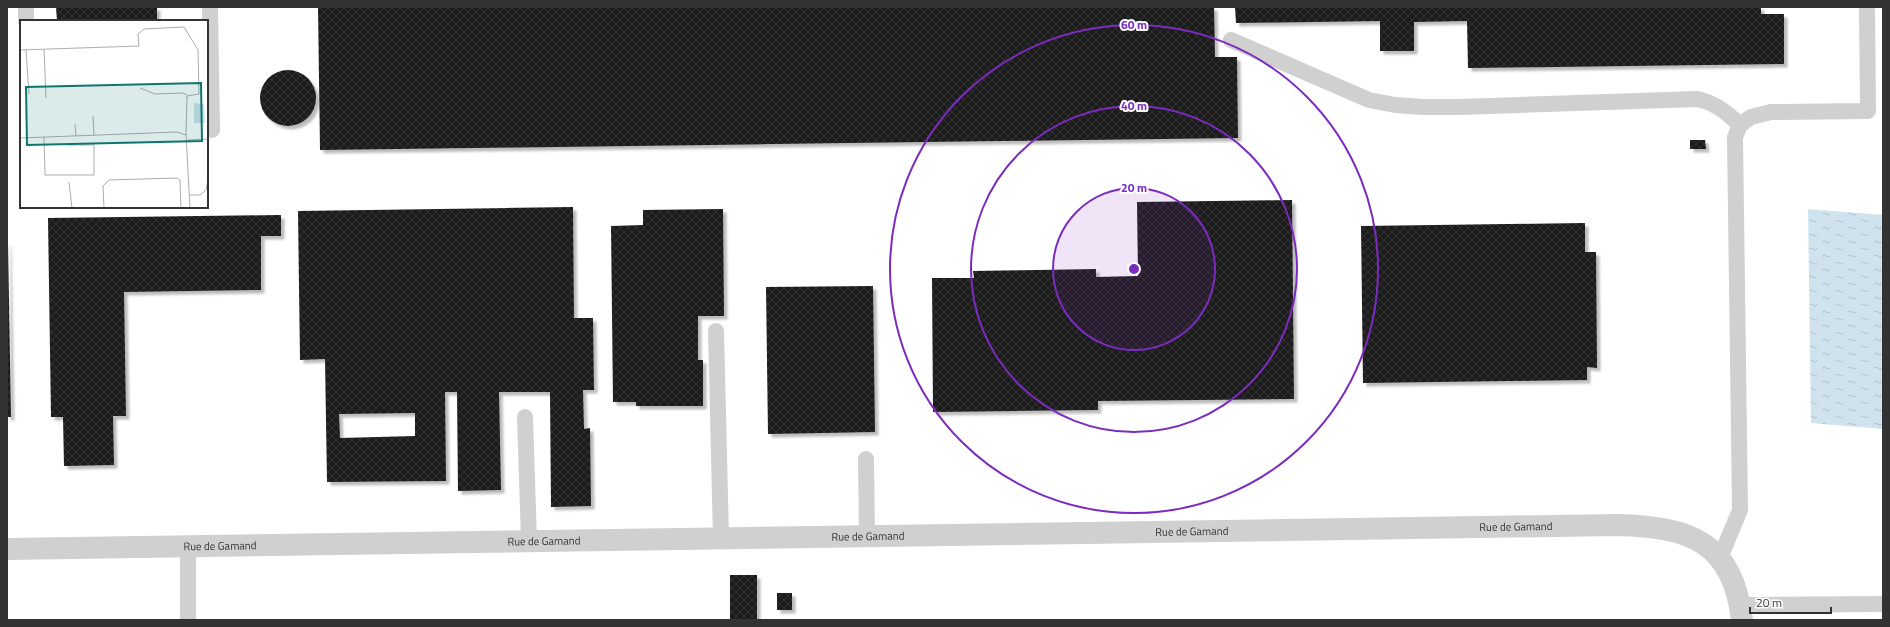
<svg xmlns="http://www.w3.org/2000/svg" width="1890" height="627" font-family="'Titillium Web',sans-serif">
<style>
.water{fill:url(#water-ripples)}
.building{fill:url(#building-cross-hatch);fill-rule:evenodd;filter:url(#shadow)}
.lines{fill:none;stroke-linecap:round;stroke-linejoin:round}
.service{stroke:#d0d0d0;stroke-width:16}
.minor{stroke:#d0d0d0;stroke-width:22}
.ring{fill:none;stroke:#7b2cbf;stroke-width:2}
.labels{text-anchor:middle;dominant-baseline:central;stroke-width:4;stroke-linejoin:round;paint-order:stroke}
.street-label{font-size:11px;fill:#333;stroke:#fff}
.inset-road{fill:none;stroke:#adadad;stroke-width:1}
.view{fill:#0f766e;fill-opacity:0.15;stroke:#0f766e;stroke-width:2}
.inset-edge{fill:none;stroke:#333;stroke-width:2}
.centre{fill:#7b2cbf;stroke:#fff;stroke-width:2}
.ring-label{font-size:12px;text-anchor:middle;font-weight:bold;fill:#7b2cbf;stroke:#fff;stroke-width:4;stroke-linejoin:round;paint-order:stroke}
</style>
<defs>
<pattern id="water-ripples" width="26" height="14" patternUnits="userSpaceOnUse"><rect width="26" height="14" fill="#cfe2ee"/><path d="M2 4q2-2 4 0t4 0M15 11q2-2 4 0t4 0" fill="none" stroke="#b2c2cd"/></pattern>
<pattern id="building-cross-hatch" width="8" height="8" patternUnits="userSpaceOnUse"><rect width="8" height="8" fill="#1a1a1a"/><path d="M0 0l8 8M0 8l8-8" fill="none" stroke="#333"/></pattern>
<filter id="shadow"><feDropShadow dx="3.5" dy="3.5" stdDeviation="1" flood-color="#0004"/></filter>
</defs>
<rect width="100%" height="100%" fill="#fff"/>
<path class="water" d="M1808,209L1883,215V429L1811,423Z"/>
<g class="building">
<path d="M56,7H157V21H57Z"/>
<path d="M318,7H1214L1215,57H1237L1238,138L320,150Z"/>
<path d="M1235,7H1761V14H1784V64L1468,68L1467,21L1414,22V51H1380V21L1236,23Z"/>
<circle cx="288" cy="98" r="28"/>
<path d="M1690,140H1705L1706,149H1690Z"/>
<path d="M1292,200L1294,399L1098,401V410L933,412L932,278H974L973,271L1096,269V277L1138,276L1137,202Z"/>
<path d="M573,207L574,318H593L594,390H583L584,429L590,428L591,506L551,507L550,392H499L501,490L458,491L457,392H445L446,481L327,482L325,359L300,360L298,211ZM415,413V436L340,438L339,414Z"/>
<path d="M723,209L724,316H698V360H703V406H636V402H613L611,226L643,225V210Z"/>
<path d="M281,215V236H261V290L124,292L126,416H113L114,465L64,466L63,417H51L48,218Z"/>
<path d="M1585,223V252H1596L1597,368L1587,367V380L1363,383L1361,226Z"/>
<path d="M7,243H8L11,417H7Z"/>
<path d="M873,286L875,432L768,434L766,287Z"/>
<rect x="730" y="575" width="27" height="45"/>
<rect x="777" y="593" width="15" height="17"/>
</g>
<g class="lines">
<g class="service">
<path d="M26,7V21"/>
<path d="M210,7L212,130"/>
<path d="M1231,40L1369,100L1395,105L1423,107H1461L1697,99C1716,103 1726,112 1740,125"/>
<path d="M716,331L721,538"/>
<path d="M525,417L529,541"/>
<path d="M866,459L867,536"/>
<path d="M1720,558L1740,510L1735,137L1740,125L1751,117L1771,112L1868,111L1867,7"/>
<path d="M1740,605L1883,604"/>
<path d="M188,620V546"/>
</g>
<path class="minor" id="s1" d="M7,549L1617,525C1689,527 1733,541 1742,620"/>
</g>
<circle cx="1134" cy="269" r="81" fill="#7b2cbf" fill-opacity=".12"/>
<g class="ring">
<circle cx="1134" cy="269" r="81"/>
<circle cx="1134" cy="269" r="163"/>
<circle cx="1134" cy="269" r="244"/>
</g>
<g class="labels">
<g class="street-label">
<text stroke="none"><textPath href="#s1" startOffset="1509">Rue de Gamand</textPath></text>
<text stroke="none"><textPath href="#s1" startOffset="1185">Rue de Gamand</textPath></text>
<text stroke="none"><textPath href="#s1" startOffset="861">Rue de Gamand</textPath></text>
<text stroke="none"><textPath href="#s1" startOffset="537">Rue de Gamand</textPath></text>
<text stroke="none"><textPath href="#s1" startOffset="213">Rue de Gamand</textPath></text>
</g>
</g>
<g transform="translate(20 20)">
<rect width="188" height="188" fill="#fff"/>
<path d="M174,83L184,84L185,103H174Z" fill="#cfe2ee"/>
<path class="inset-road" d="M24,29L26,78M0,30L119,26L118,14L124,9L164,7L178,30L179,74L167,76L166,115M6,30L9,74M120,68L135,74L163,73L167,75M73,96L74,115M55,104L56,116M166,115L170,188M24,117L25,155H74V125H48M0,118L157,112L166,115M168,120L188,119M49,162L52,188M170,175H180L186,170L188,160M84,188L83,166L89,160L157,158L160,160L161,188H155"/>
<path class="view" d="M181,63L182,121L7,125L6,67Z"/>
<rect width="188" height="188" class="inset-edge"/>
</g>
<circle cx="1134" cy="269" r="6" class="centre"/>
<g class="ring-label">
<text x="1134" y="29">60 m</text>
<text x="1134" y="110">40 m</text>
<text x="1134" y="192">20 m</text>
</g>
<rect width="1890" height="627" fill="none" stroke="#333333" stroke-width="16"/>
<path d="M1750 607v6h81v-6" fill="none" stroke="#333333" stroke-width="2"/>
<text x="1756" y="607" font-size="12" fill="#333333" stroke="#ffffff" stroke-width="3" paint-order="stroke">20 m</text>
</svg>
